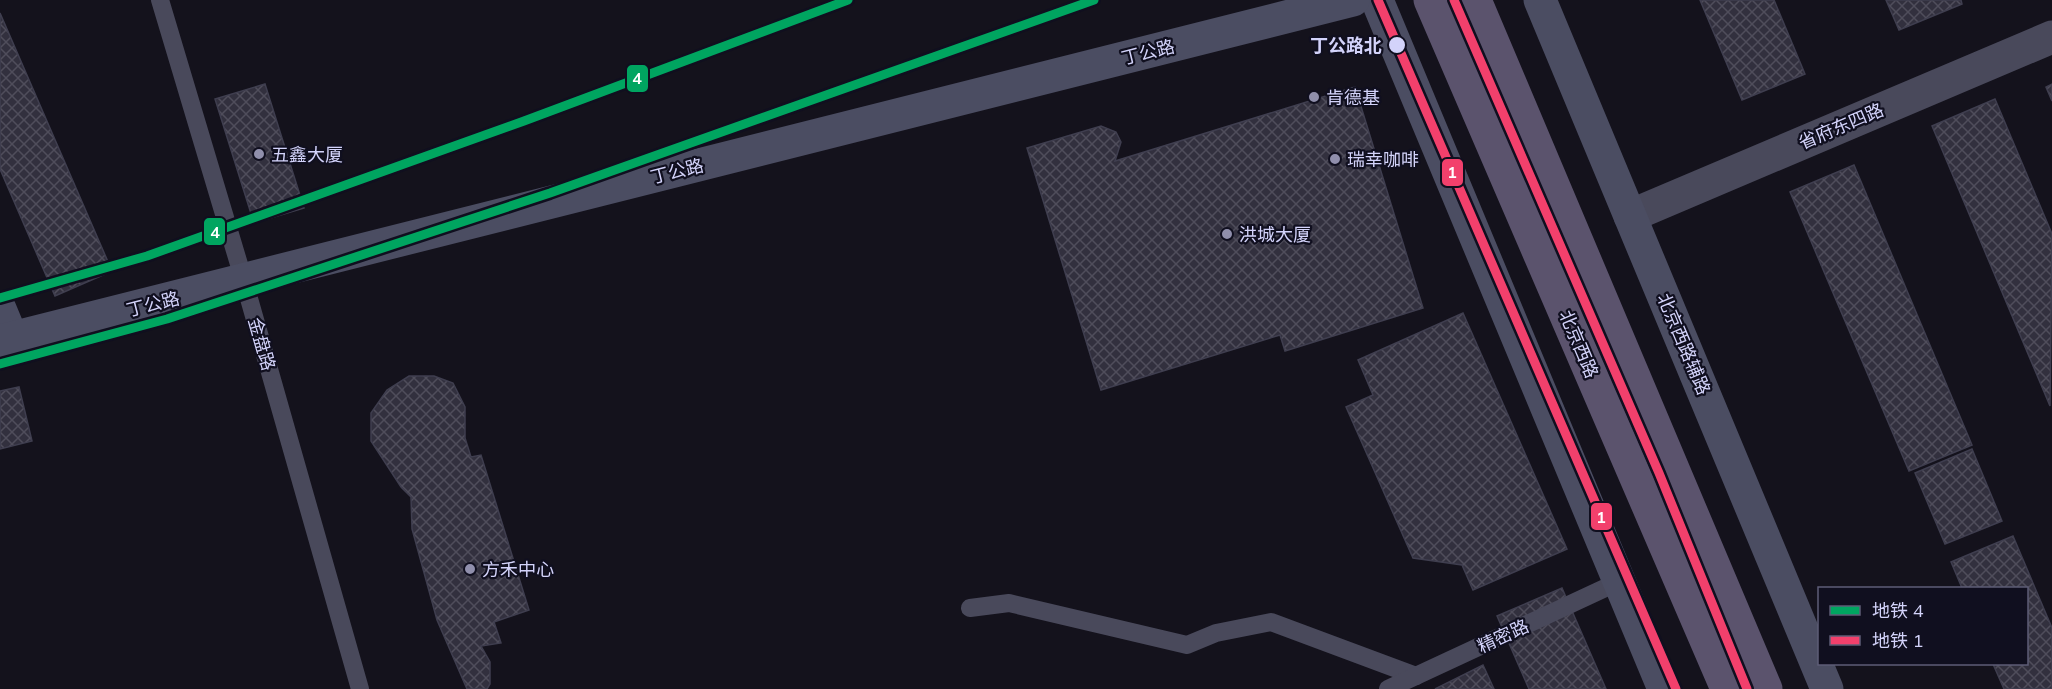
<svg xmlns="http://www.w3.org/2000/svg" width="2052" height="689" font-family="Mulish,'Noto Sans SC',sans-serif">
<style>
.building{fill:url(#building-cross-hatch);stroke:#3f3e4f;stroke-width:1.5}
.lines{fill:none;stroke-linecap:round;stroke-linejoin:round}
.lane{stroke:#49495b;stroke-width:18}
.street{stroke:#49495b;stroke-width:33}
.secondary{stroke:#4b4d62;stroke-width:33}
.primary{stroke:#5b536d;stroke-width:33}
.metro-1-casing{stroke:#100f1f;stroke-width:14}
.metro-2-casing{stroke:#100f1f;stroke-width:14}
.metro-1{stroke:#00a560;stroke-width:9}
.metro-2{stroke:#f2406c;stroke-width:9}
.stop-dot{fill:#d3d3fa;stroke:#100f1f;stroke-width:2}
.poi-dot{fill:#908fac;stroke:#100f1f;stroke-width:2}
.labels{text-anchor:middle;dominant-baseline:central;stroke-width:4.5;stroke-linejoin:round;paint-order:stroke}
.stop-label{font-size:18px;font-weight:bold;fill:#d3d3fa;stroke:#100f1f;text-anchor:end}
.street-label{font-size:18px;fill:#d3d3fa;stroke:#100f1f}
.poi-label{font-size:18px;fill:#d3d3fa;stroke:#100f1f;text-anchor:start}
.line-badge{stroke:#100f1f;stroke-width:2}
.badge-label{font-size:16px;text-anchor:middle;font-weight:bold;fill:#fff}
</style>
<defs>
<pattern id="building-cross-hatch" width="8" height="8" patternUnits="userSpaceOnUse" patternTransform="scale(1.5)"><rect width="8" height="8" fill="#32303e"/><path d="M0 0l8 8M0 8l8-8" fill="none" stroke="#4f4d5b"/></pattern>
</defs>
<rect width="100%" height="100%" fill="#14121c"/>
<g class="building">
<path d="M1700,0H1774L1805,74L1742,100Z"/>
<path d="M1886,0H1961L1962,4L1899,30Z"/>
<path d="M0,13L112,271L55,296L0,169Z"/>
<path d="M265,84L304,208L254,223L215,99Z"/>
<path d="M2052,84V101L2046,87Z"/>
<path d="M1355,87L1423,308L1285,351L1280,335L1101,390L1027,148L1101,126L1116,132L1121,142L1115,161Z"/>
<path d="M1995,99L2052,234L2050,406L1932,126Z"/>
<path d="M1854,165L1972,445L1909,471L1790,192Z"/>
<path d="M1463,313L1567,549L1473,590L1462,565L1413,558L1346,407L1373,395L1358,360Z"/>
<path d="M409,376H434L453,383L465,407V438L471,457L481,455L529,610L494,622L501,643L481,646L490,662V684L487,689H467L437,620L412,529L411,497L401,487L371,441V413L387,390Z"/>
<path d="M19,387L32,441L0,449V391Z"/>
<path d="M1972,449L2002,521L1945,544L1915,473Z"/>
<path d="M2013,536L2052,628V689H2004L1993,664H2026V588H1962L1951,562Z"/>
<path d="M1562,588L1606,689H1529L1497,616Z"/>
<path d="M1483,665L1494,689H1435Z"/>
</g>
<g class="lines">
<g class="lane">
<path d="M160,0L244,281L360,689"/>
<path d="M970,608L1009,603L1187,645L1216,633L1271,622L1416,676"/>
<path d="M1388,689L1618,582"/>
</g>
<path class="street" d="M1630,216L2052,37"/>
<g class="secondary">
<path d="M1377,0L1664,689"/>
<path d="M1540,0L1827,689"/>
<path d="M0,309L12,338"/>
<path d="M0,341L1353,0"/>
</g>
<g class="primary">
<path d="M1430,0L1727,689"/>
<path d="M1475,0L1766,689"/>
</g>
<defs>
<g id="metro-1">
<path d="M0,298L147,256L524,121L848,0"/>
<path d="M0,364L167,319L550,193L1094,0"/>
</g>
<g id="metro-2">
<path d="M1378,0L1676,689"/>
<path d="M1454,0L1659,473L1747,689"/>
</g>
</defs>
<use href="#metro-1" class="metro-1-casing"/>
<use href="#metro-2" class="metro-2-casing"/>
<use href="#metro-1" class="metro-1"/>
<use href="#metro-2" class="metro-2"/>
</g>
<circle class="stop-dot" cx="1397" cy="45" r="9"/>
<g class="poi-dot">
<circle cx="1314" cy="97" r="6"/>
<circle cx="259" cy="154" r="6"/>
<circle cx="1335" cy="159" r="6"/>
<circle cx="1227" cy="234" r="6"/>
<circle cx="470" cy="569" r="6"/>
</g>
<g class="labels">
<g class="stop-label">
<text x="1382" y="45">丁公路北</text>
</g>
<g class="street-label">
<text transform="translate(1148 52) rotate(-14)">丁公路</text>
<text transform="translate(1841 126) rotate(-23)">省府东四路</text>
<text transform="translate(677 171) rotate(-14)">丁公路</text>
<text transform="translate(153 304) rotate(-14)">丁公路</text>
<text transform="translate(262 344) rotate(74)">金盘路</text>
<text transform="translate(1579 344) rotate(67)">北京西路</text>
<text transform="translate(1684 344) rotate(67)">北京西路辅路</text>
<text transform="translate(1503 636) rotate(-25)">精密路</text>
</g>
<g class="poi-label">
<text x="1326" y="97">肯德基</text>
<text x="271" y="154">五鑫大厦</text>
<text x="1347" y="159">瑞幸咖啡</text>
<text x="1239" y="234">洪城大厦</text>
<text x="482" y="569">方禾中心</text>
</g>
</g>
<g class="line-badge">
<rect x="626" y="64" width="23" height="29" rx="6" fill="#00a560"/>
<rect x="1441" y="158" width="23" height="29" rx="6" fill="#f2406c"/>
<rect x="203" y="217" width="23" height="29" rx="6" fill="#00a560"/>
<rect x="1590" y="502" width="23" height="29" rx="6" fill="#f2406c"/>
</g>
<g class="badge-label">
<text x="637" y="84">4</text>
<text x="1452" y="178">1</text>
<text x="215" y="238">4</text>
<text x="1601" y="523">1</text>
</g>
<rect x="1818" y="587" width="210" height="78" fill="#100f1f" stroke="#5e5d77" stroke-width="1.5"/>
<rect x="1830" y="606" width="30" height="9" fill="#00a560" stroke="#5e5d77" stroke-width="1.5"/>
<text x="1872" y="617" font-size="18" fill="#d3d3fa">地铁 4</text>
<rect x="1830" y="636" width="30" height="9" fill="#f2406c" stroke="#5e5d77" stroke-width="1.5"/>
<text x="1872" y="647" font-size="18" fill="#d3d3fa">地铁 1</text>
</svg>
